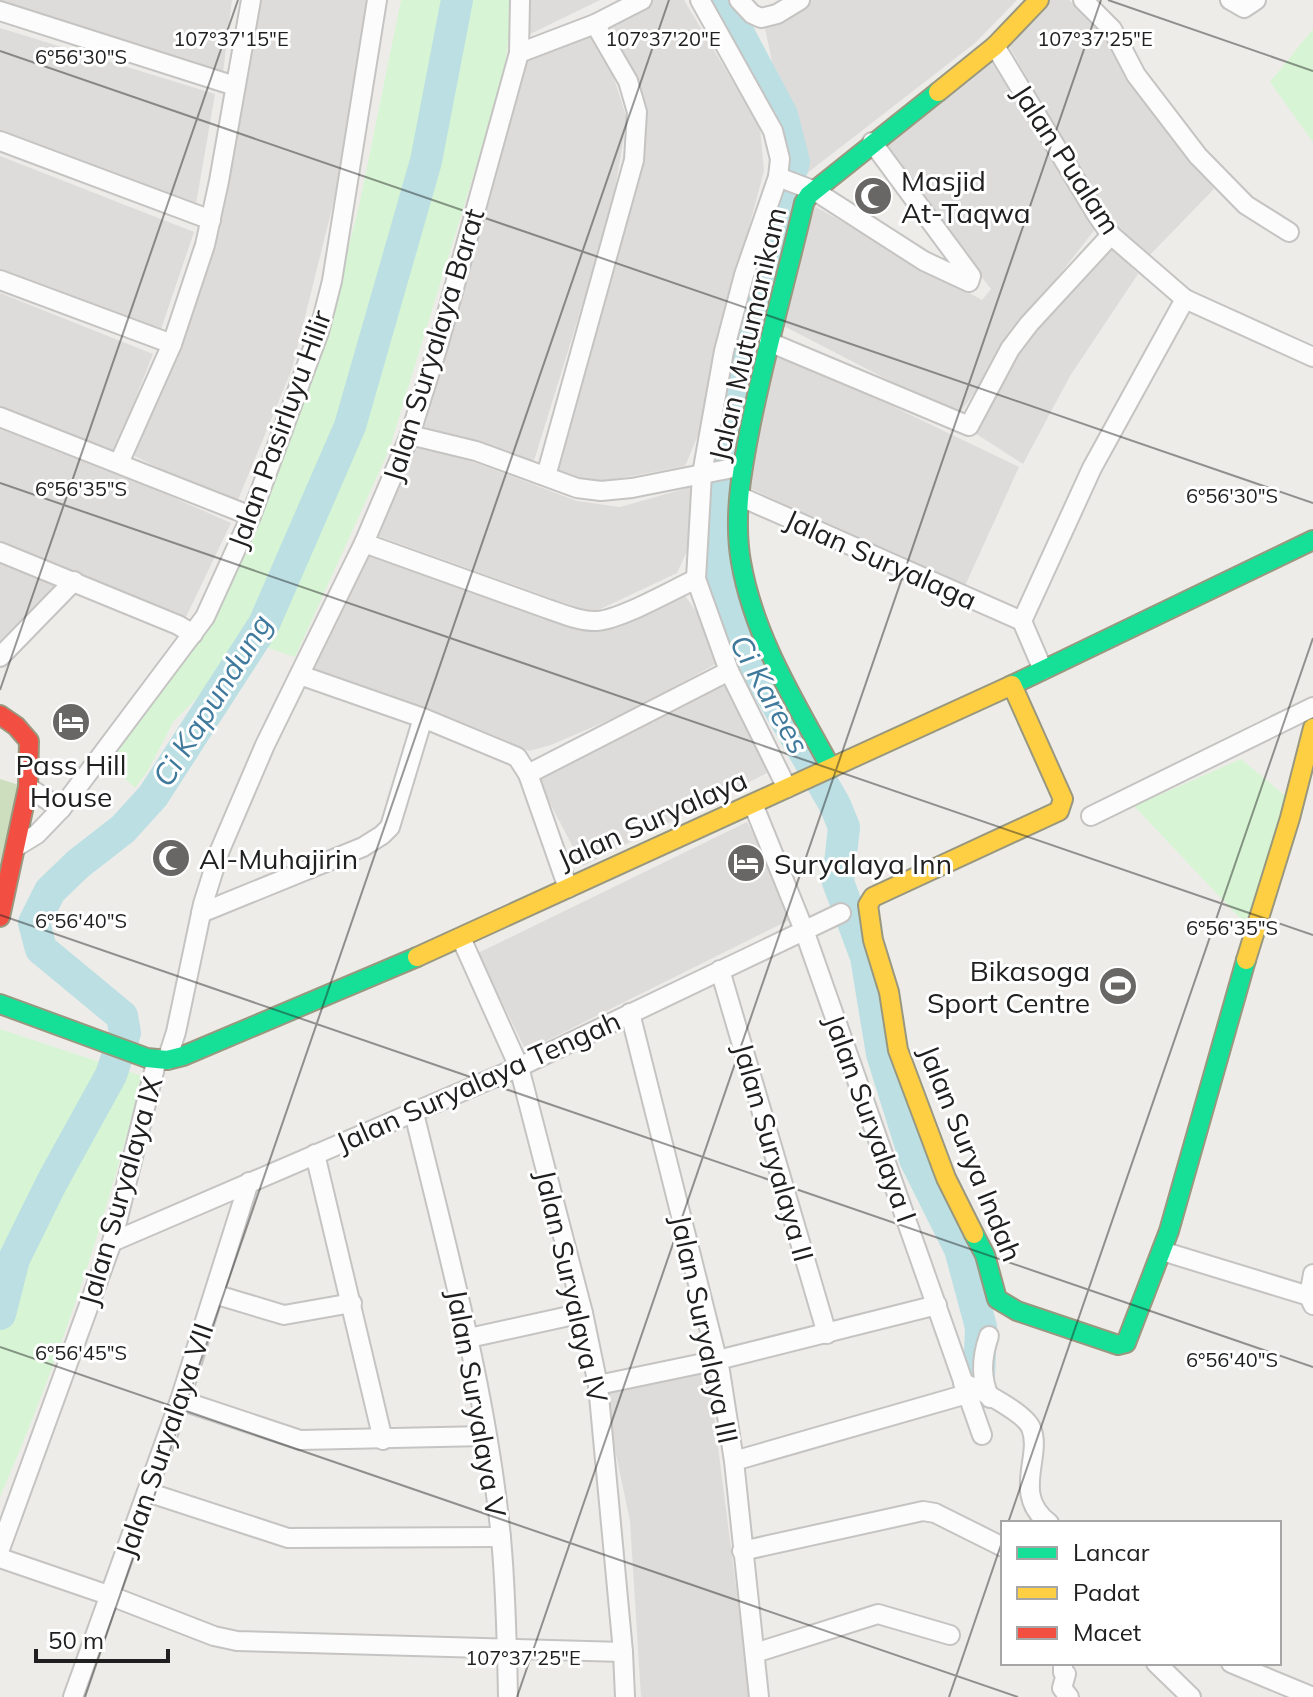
<svg xmlns="http://www.w3.org/2000/svg" width="1313" height="1697" font-family="Mulish,sans-serif">
<style>
.residential{fill:#dddcda}
.forest{fill:#ccdebd}
.park{fill:#d7f5d4}
.lines{fill:none;stroke-linecap:round;stroke-linejoin:round}
.river{stroke:#bbdfe3;stroke-width:32}
.street-casing{stroke:#c5c4c3;stroke-width:22}
.fast-casing{stroke:#99987f;stroke-width:22}
.slow-casing{stroke:#99987f;stroke-width:22}
.jam-casing{stroke:#99987f;stroke-width:22}
.street{stroke:#fcfcfc;stroke-width:18}
.fast{stroke:#16e098;stroke-width:18}
.slow{stroke:#ffcf43;stroke-width:18}
.jam{stroke:#f24e42;stroke-width:18}
.ticks{fill:none;stroke:#202020;stroke-width:2;stroke-opacity:0.45}
.labels{text-anchor:middle;dominant-baseline:central;stroke-width:6;stroke-linejoin:round;paint-order:stroke}
.street-label{font-size:28px;fill:#202020;stroke:#fff}
.poi-label{font-size:28px;fill:#202020;stroke:#fff;text-anchor:start}
.water-label{font-size:30px;font-style:italic;fill:#3f799c;stroke:#fff}
.ticks-label{font-size:20px;text-anchor:middle;fill:#202020;stroke:#fff;stroke-width:6;stroke-linejoin:round;paint-order:stroke}
</style>
<rect width="100%" height="100%" fill="#eeece9"/>
<g class="residential">
<path d="M0,0H232L222,81L0,12Z"/>
<path d="M246,0H373L346,152L292,369L235,507L131,454L195,291Z"/>
<path d="M525,0H600L522,38Z"/>
<path d="M651,0H684L760,127L764,171L734,283L699,433L685,466L590,484L550,473L640,97L610,26Z"/>
<path d="M808,0H1017L975,43L797,181L765,28Z"/>
<path d="M1047,0H1069L1107,37L1214,189L1146,259L1105,213L1009,46Z"/>
<path d="M0,28L215,94L195,210L0,134Z"/>
<path d="M598,29L627,119L611,212L533,464L423,428L518,61Z"/>
<path d="M988,57L1096,228L1028,315L958,416L774,321L807,202L982,300L991,289L876,141Z"/>
<path d="M0,156L194,232L159,335L0,274Z"/>
<path d="M1107,242L1138,274L1070,376L1023,464L970,430L1010,356Z"/>
<path d="M0,293L153,354L114,453L0,410Z"/>
<path d="M767,346L1019,467L964,588L741,484Z"/>
<path d="M0,425L64,449L231,523L185,619L0,546Z"/>
<path d="M412,439L577,501L620,507L694,486L692,540L677,573L592,613L367,532Z"/>
<path d="M360,549L585,627L681,590L728,657L637,708L551,745L529,751L302,668Z"/>
<path d="M0,564L57,586L0,653Z"/>
<path d="M734,679L775,769L583,866L535,775Z"/>
<path d="M747,822L797,916L526,1051L478,953Z"/>
<path d="M708,1368L750,1697H641L630,1521L602,1388Z"/>
</g>
<path class="forest" d="M0,779L19,785L0,863Z"/>
<g class="park">
<path d="M401,0H514L503,79L389,450L295,657L238,638L204,691L174,721L147,772L135,788L106,761L187,652L332,308L358,211Z"/>
<path d="M1313,29V142L1270,82Z"/>
<path d="M1241,759L1289,799L1254,933L1134,806Z"/>
<path d="M0,1029L142,1076C106,1221 59,1361 0,1497Z"/>
</g>
<g class="lines">
<g class="river">
<path d="M721,0L782,115L794,162L736,357L713,496L719,572L729,621L835,805L844,827L838,882L866,957L882,1054L915,1159L960,1249L981,1327L979,1377"/>
<path d="M0,1314L14,1259L52,1182L111,1075L125,1033L122,1016L41,949L34,923L50,891L78,864L123,829L153,796L264,624L350,426L426,161L457,0"/>
</g>
<defs>
<g id="street">
<path d="M700,0L773,131L780,159L778,177L744,275L724,351L702,474L696,579L729,671L787,788"/>
<path d="M739,0L752,14L761,18L777,14L800,0"/>
<path d="M1083,0L1112,29L1136,75L1198,156L1246,205L1289,232"/>
<path d="M1230,0L1244,8L1256,0"/>
<path d="M0,11L235,86"/>
<path d="M995,46L1097,215L1111,235L1185,299L1313,357"/>
<path d="M519,53L595,24L642,0"/>
<path d="M0,141L211,220"/>
<path d="M778,177L815,191L924,261L969,282L971,276L872,142"/>
<path d="M0,280L172,344"/>
<path d="M769,342L969,426L1010,349L1029,324L1111,235"/>
<path d="M0,417L251,516"/>
<path d="M410,435L476,451L577,488L601,491L632,488L743,466"/>
<path d="M119,463L172,344L205,245L219,181L251,0"/>
<path d="M546,476L634,160L637,112L628,81L595,24"/>
<path d="M741,497L1022,621"/>
<path d="M364,543L548,609C563,614 581,622 597,621C622,619 672,590 696,579"/>
<path d="M0,552L178,625L193,634"/>
<path d="M0,657L74,581"/>
<path d="M1043,670L1022,621L1092,468L1185,299"/>
<path d="M300,675L423,718L517,757L528,774L568,888"/>
<path d="M528,774L729,671"/>
<path d="M28,787L61,809"/>
<path d="M753,804L804,930L982,1435"/>
<path d="M1091,816L1313,707"/>
<path d="M16,847L37,834L61,809L205,617L251,516L319,332L332,281L377,0"/>
<path d="M201,913L363,847L382,835L390,827L423,718"/>
<path d="M461,938L519,1067L583,1313L598,1385L623,1652L625,1697"/>
<path d="M720,970L827,1334"/>
<path d="M630,1013L720,1371L734,1461L759,1697"/>
<path d="M167,1060L176,1032L203,904L220,850L265,745L364,543L410,435L438,346L519,53L520,0"/>
<path d="M414,1113C448,1253 487,1394 501,1538C506,1591 507,1644 508,1697"/>
<path d="M315,1154L383,1440"/>
<path d="M112,1242L519,1067L841,913"/>
<path d="M1162,1251L1309,1296"/>
<path d="M1313,1274L1309,1296L1313,1305"/>
<path d="M214,1294L284,1315L352,1303"/>
<path d="M989,1336C982,1356 980,1378 990,1398"/>
<path d="M469,1338L583,1313"/>
<path d="M963,1383C979,1389 1025,1413 1031,1428C1043,1456 1011,1495 1049,1523"/>
<path d="M598,1385L718,1360L937,1305"/>
<path d="M180,1400L300,1440L486,1436"/>
<path d="M734,1461L967,1394"/>
<path d="M147,1492L288,1538L501,1537"/>
<path d="M0,1549L112,1242L157,1059"/>
<path d="M742,1551L923,1511L935,1513L1003,1547"/>
<path d="M0,1558L111,1596L214,1636L237,1641L623,1652"/>
<path d="M755,1653L878,1614L950,1635"/>
<path d="M1063,1663V1672L1066,1674L1062,1688L1069,1697"/>
<path d="M1156,1663L1191,1697"/>
<path d="M1231,1663L1313,1697"/>
<path d="M73,1697L180,1400L249,1182"/>
</g>
<g id="fast">
<path d="M1010,686L1313,540"/>
<path d="M831,768C795,702 754,637 741,562C733,516 742,468 751,423C766,349 787,276 804,203L809,195L938,92"/>
<path d="M0,1004L147,1058L167,1060L183,1056L417,957"/>
<path d="M974,1234L985,1255L997,1299L1017,1311L1118,1345L1126,1343L1169,1231L1246,960"/>
</g>
<g id="slow">
<path d="M938,92L995,46L1039,0"/>
<path d="M417,957L1010,686"/>
<path d="M1246,960L1290,818L1313,728"/>
<path d="M974,1234L946,1178L898,1050L889,992L873,940L868,905L873,897L1059,811L1063,799L1012,685"/>
</g>
<path id="jam" d="M0,715L16,726L29,741L28,787L0,917"/>
</defs>
<use href="#street" class="street-casing"/>
<use href="#fast" class="fast-casing"/>
<use href="#slow" class="slow-casing"/>
<use href="#jam" class="jam-casing"/>
<use href="#street" class="street"/>
<use href="#fast" class="fast"/>
<use href="#slow" class="slow"/>
<use href="#jam" class="jam"/>
</g>
<path class="ticks" d="M1108,0L1313,71M0,51L1313,503M0,483L1313,935M0,690L238,0M0,915L1313,1367M0,1347L1018,1697M1008,1523L1313,638M85,1697L669,0M517,1697L1101,0M949,1697L1003,1539"/>
<defs>
<symbol id="mosque-disc" viewBox="-11 -11 22 22"><circle r="9.5" fill="#686766" stroke="#fff"/><path d="M3.5-4.9A6 6 0 1 0 3.5 4.9A5 5 0 1 1 3.5-4.9Z" fill="#fff"/></symbol>
<symbol id="hotel-disc" viewBox="-11 -11 22 22"><circle r="9.5" fill="#686766" stroke="#fff"/><path d="M-6-4.5h1.5V1H6V5H4.5V3h-9V5H-6ZM-4 0a1.8 1.8 0 1 1 3.6 0ZM.5 0V-2.5h3Q6-2.5 6 0Z" fill="#fff"/></symbol>
<symbol id="stadium-disc" viewBox="-11 -11 22 22"><circle r="9.5" fill="#686766" stroke="#fff"/><path d="M0-5a6.5 5 0 1 0 0 10a6.5 5 0 1 0 0-10ZM-3.5-1.8h7v3.6h-7Z" fill="#fff"/></symbol>
</defs>
<g fill-rule="evenodd">
<use href="#mosque-disc" x="851" y="174" width="44" height="44"/>
<use href="#hotel-disc" x="49" y="700" width="44" height="44"/>
<use href="#mosque-disc" x="149" y="836" width="44" height="44"/>
<use href="#hotel-disc" x="724" y="841" width="44" height="44"/>
<use href="#stadium-disc" x="1096" y="964" width="44" height="44"/>
</g>
<g class="labels">
<g class="street-label">
<text transform="translate(1067 159) rotate(57)">Jalan Pualam</text>
<text transform="translate(747 334) rotate(-77)">Jalan Mutumanikam</text>
<text transform="translate(433 345) rotate(-73)">Jalan Suryalaya Barat</text>
<text transform="translate(279 429) rotate(-70)">Jalan Pasirluyu Hilir</text>
<text transform="translate(881 559) rotate(24)">Jalan Suryalaga</text>
<text transform="translate(652 819) rotate(-24)">Jalan Suryalaya</text>
<text transform="translate(478 1081) rotate(-24)">Jalan Suryalaya Tengah</text>
<text transform="translate(871 1118) rotate(70)">Jalan Suryalaya I</text>
<text transform="translate(774 1152) rotate(74)">Jalan Suryalaya II</text>
<text transform="translate(971 1153) rotate(68)">Jalan Surya Indah</text>
<text transform="translate(120 1191) rotate(-74)">Jalan Suryalaya IX</text>
<text transform="translate(572 1286) rotate(77)">Jalan Suryalaya IV</text>
<text transform="translate(705 1329) rotate(78)">Jalan Suryalaya III</text>
<text transform="translate(477 1403) rotate(80)">Jalan Suryalaya V</text>
<text transform="translate(164 1440) rotate(-71)">Jalan Suryalaya VII</text>
</g>
<g class="poi-label">
<text x="901" y="180">Masjid<tspan x="901" dy="32">At-Taqwa</tspan></text>
<text x="71" y="764" text-anchor="middle">Pass Hill<tspan x="71" dy="32">House</tspan></text>
<text x="199" y="858">Al-Muhajirin</text>
<text x="774" y="863">Suryalaya Inn</text>
<text x="1090" y="970" text-anchor="end">Bikasoga<tspan x="1090" dy="32">Sport Centre</tspan></text>
</g>
<g class="water-label">
<text transform="translate(770 694) rotate(61)">Ci Karees</text>
<text transform="translate(212 700) rotate(-58)">Ci Kapundung</text>
</g>
</g>
<g class="ticks-label">
<text x="231" y="46">107°37'15"E</text>
<text x="663" y="46">107°37'20"E</text>
<text x="1095" y="46">107°37'25"E</text>
<text x="81" y="64">6°56'30"S</text>
<text x="81" y="496">6°56'35"S</text>
<text x="1232" y="503">6°56'30"S</text>
<text x="81" y="928">6°56'40"S</text>
<text x="1232" y="935">6°56'35"S</text>
<text x="81" y="1360">6°56'45"S</text>
<text x="1232" y="1367">6°56'40"S</text>
<text x="523" y="1665">107°37'25"E</text>
</g>
<rect x="1001" y="1521" width="280" height="144" fill="#ffffff" stroke="#a6a6a6" stroke-width="2"/>
<rect x="1017" y="1547" width="40" height="12" fill="#16e098" stroke="#a6a6a6" stroke-width="2"/>
<text x="1073" y="1561" font-size="24" fill="#202020">Lancar</text>
<rect x="1017" y="1587" width="40" height="12" fill="#ffcf43" stroke="#a6a6a6" stroke-width="2"/>
<text x="1073" y="1601" font-size="24" fill="#202020">Padat</text>
<rect x="1017" y="1627" width="40" height="12" fill="#f24e42" stroke="#a6a6a6" stroke-width="2"/>
<text x="1073" y="1641" font-size="24" fill="#202020">Macet</text>
<path d="M36 1649v12h132v-12" fill="none" stroke="#202020" stroke-width="4"/>
<text x="48" y="1649" font-size="24" fill="#202020" stroke="#ffffff" stroke-width="6" paint-order="stroke">50 m</text>
</svg>
